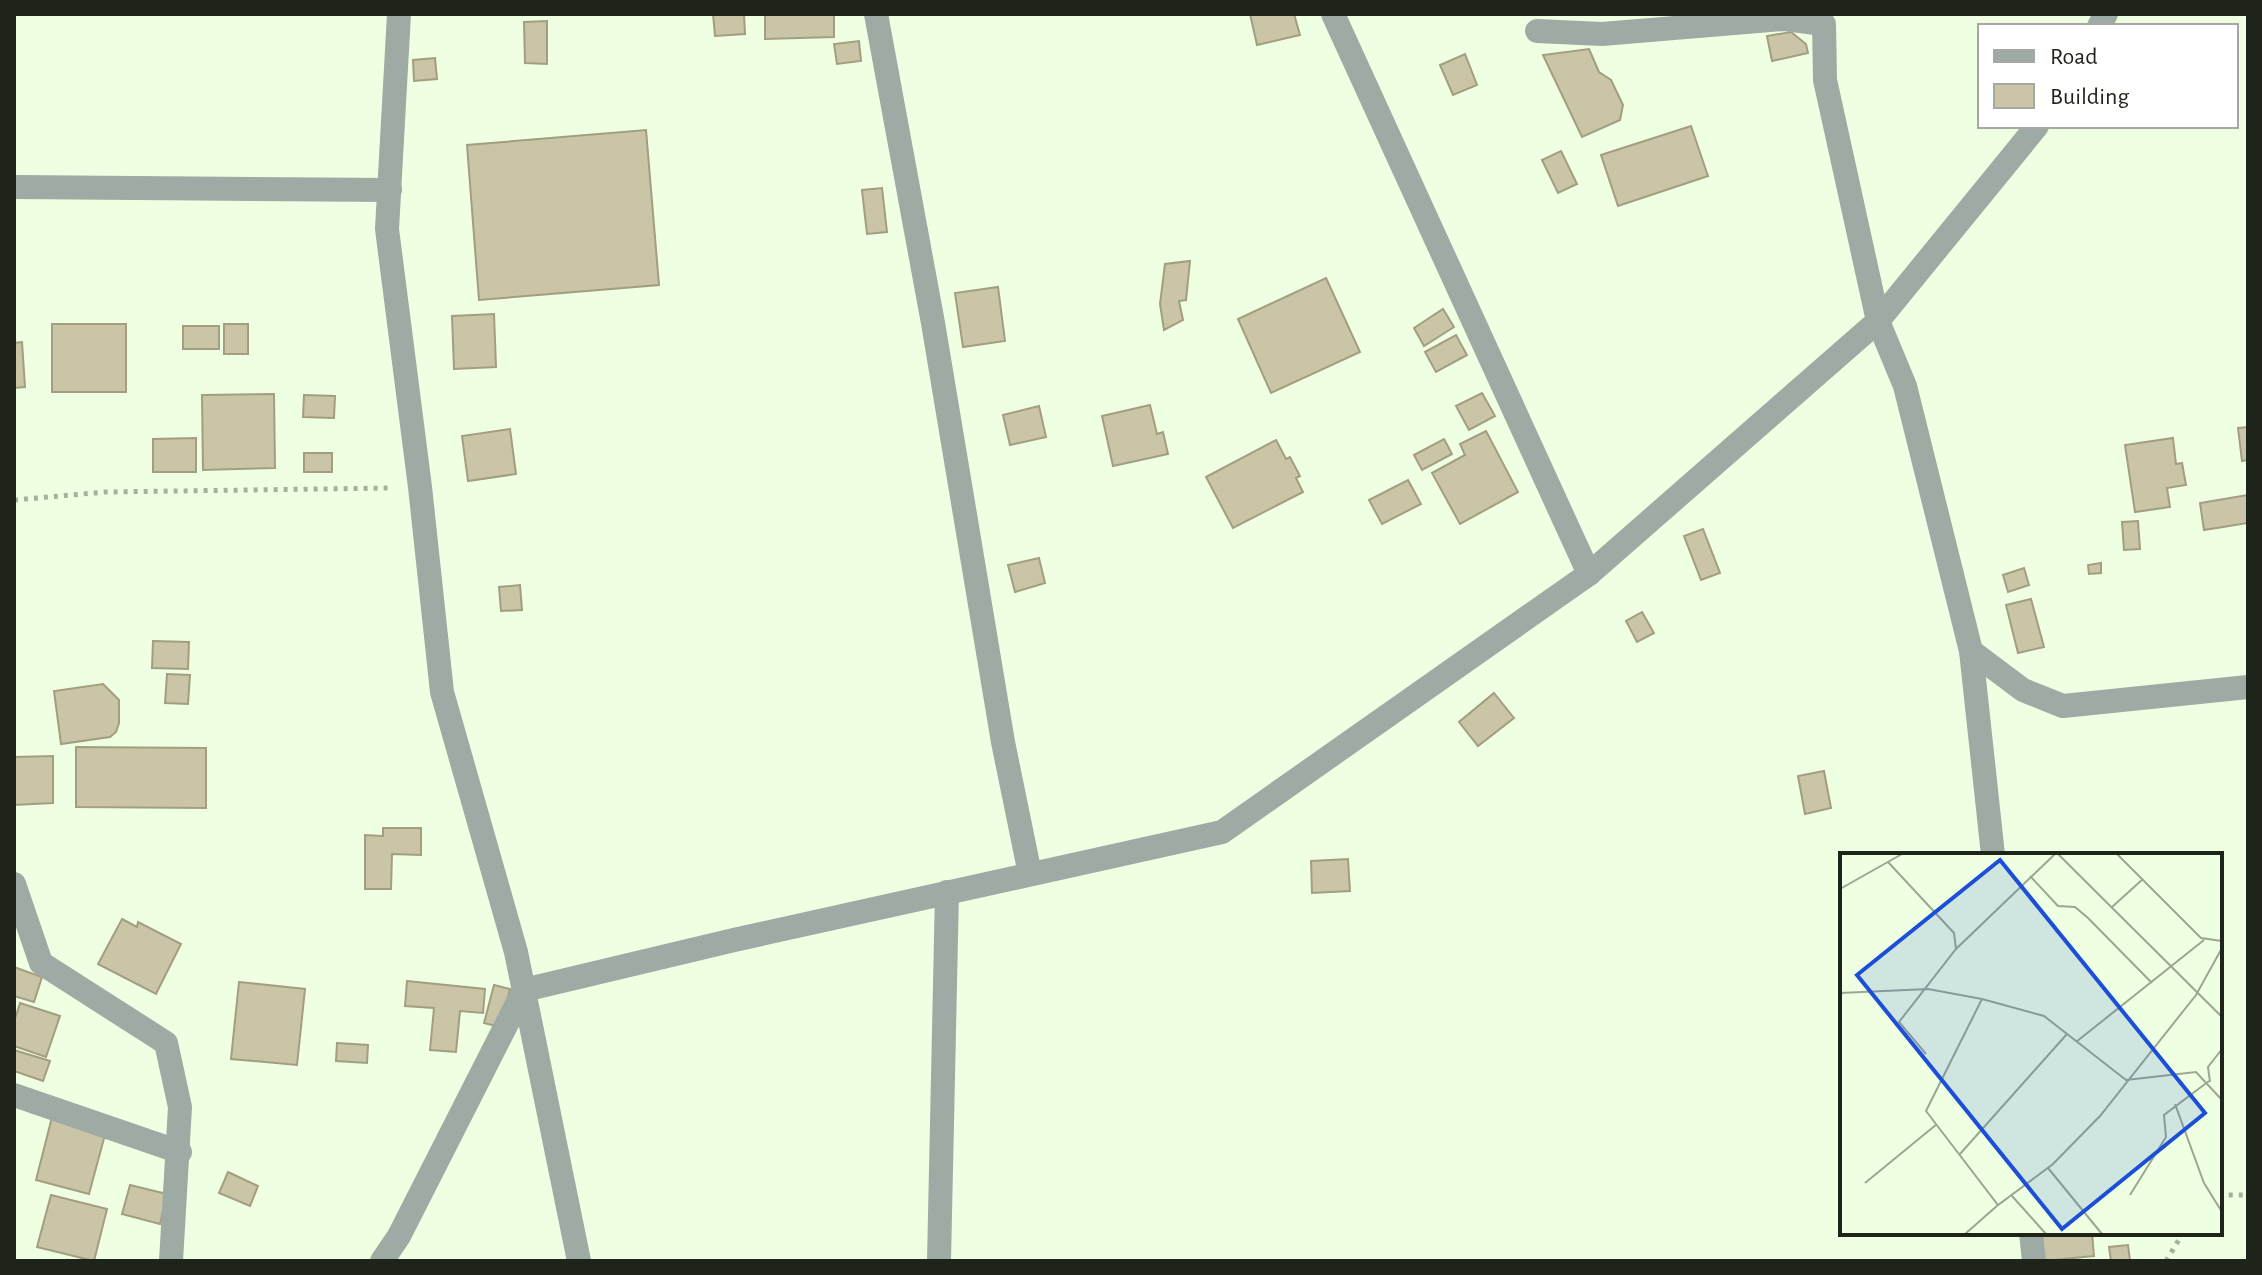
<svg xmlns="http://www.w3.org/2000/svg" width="2262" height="1275" font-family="'Alegreya Sans',sans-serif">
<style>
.building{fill:#cac5a6;stroke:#a39e80;stroke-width:2}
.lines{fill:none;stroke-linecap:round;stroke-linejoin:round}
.path{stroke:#a5b29b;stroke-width:5;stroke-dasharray:4 6;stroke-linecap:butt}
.street{stroke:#9eaba4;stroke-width:24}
.inset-road{fill:none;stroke:#9ba792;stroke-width:2}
.view{fill:#1d4ed8;fill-opacity:0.15;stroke:#1d4ed8;stroke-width:4}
.inset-edge{fill:none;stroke:#1e2419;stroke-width:4}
</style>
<rect width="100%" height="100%" fill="#efffe2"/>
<g class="building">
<path d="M713,14H744L745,34L715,36Z"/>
<path d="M765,14H834V37L765,39Z"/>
<path d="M1250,14H1294L1300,35L1257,45Z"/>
<path d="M547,21V64L525,63L524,22Z"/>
<path d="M1791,32L1806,44L1808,53L1772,61L1767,36Z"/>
<path d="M859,41L861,61L837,64L834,44Z"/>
<path d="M1589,49L1599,72L1611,80L1623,105L1620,120L1582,137L1543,55Z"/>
<path d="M1465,54L1477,85L1453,95L1440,65Z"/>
<path d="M435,58L437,79L414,81L413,60Z"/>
<path d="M1691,126L1708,176L1618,206L1601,155Z"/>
<path d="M646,130L659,285L479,300L467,145Z"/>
<path d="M1561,151L1577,184L1558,193L1542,160Z"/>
<path d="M882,188L887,232L867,234L862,190Z"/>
<path d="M1190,261L1186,300L1179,301L1183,320L1164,330L1160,304L1165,264Z"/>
<path d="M1326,278L1360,352L1271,393L1238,319Z"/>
<path d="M998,287L1005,341L963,347L955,293Z"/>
<path d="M1443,309L1454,327L1424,346L1414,328Z"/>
<path d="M494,314L496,367L454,369L452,316Z"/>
<rect x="52" y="324" width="74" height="68"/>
<rect x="224" y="324" width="24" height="30"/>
<rect x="183" y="326" width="36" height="23"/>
<path d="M1456,335L1467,355L1436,372L1425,352Z"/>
<path d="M22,342L25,387L14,388V343Z"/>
<path d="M1482,393L1495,416L1469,430L1456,406Z"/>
<path d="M274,394L275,468L203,470L202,395Z"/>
<path d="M304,395L335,396L334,418L303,417Z"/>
<path d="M1150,405L1157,434L1163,432L1168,454L1113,466L1102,416Z"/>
<path d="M1039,406L1046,437L1010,445L1003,415Z"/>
<path d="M2248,427V460L2242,461L2238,428Z"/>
<path d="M510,429L516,474L468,481L462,436Z"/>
<path d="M1486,431L1518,492L1460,524L1432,473L1465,455L1460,444Z"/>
<path d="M196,438V472H153V439Z"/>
<path d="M2173,438L2176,464L2182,463L2186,485L2167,488L2170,507L2135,512L2125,445Z"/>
<path d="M1444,439L1452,454L1422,470L1414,455Z"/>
<path d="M1276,440L1286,459L1290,457L1300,476L1296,478L1303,492L1233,528L1206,477Z"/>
<rect x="304" y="453" width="28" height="19"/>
<path d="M1408,480L1421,504L1382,524L1369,500Z"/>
<path d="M2248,495V523L2204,530L2200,503Z"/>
<path d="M2138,521L2140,549L2124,550L2122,522Z"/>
<path d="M1703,529L1720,573L1701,580L1684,536Z"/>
<path d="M1039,558L1045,583L1015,592L1008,565Z"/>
<path d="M2101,563V573L2089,574L2088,565Z"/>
<path d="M2024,568L2029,585L2008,592L2003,575Z"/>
<path d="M520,585L522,610L501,611L499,587Z"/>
<path d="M2031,599L2044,647L2018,653L2006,605Z"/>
<path d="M1642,612L1654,633L1637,642L1626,621Z"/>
<path d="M153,641L189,642L188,669L152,668Z"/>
<path d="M167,674L190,675L188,704L165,703Z"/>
<path d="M103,684L119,700V723L116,732L110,737L61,744L54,691Z"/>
<path d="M1494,693L1514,718L1478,746L1459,722Z"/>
<path d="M76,747L206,748V808L76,807Z"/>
<path d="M53,756V803L14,805V757Z"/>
<path d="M1824,771L1831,808L1805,814L1798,776Z"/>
<path d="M383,828H421V855L392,854L391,889H365V835L383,836Z"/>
<path d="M1348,859L1350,891L1312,893L1311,861Z"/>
<path d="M122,919L137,927L138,922L181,944L156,994L98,964Z"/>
<path d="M14,967L42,977L34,1002L14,996Z"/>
<path d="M407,981L485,989L483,1013L460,1011L456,1052L430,1050L434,1008L405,1006Z"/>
<path d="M239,982L305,989L297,1065L231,1059Z"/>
<path d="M494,985L510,989L500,1027L484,1023Z"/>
<path d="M20,1003L60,1016L46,1057L14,1046V1022Z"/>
<path d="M337,1043L368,1045L367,1063L336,1061Z"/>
<path d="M14,1050L50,1061L43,1081L14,1071Z"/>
<path d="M52,1117L106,1131L89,1194L36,1180Z"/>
<path d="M228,1172L258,1186L250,1206L219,1193Z"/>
<path d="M130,1185L167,1194L160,1224L122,1214Z"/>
<path d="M51,1195L107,1209L94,1261L37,1247Z"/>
<path d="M2040,1233H2092L2094,1256L2043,1261Z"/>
<path d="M2128,1245L2130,1261H2111L2109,1247Z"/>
</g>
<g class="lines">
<g class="path">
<path d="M14,500L105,492L391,488"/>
<path d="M2220,1198L2223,1195H2248"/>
<path d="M2166,1261L2183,1233"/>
</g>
<g class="street">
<path d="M399,14L387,229L420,487L442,692L516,952L579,1261"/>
<path d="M876,14L933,323L1003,742L1030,874"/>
<path d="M1333,14L1589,574"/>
<path d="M2099,26L2106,14"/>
<path d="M1537,31L1602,34L1784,19L1824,24L1825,80L1878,321L1905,386L1971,651L1993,855"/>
<path d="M14,187L390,190"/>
<path d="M1971,651L2023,690L2063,706L2248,687"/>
<path d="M14,884L41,963L166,1043L180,1107L171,1261"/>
<path d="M14,1095L180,1152"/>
<path d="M2031,1233L2034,1261"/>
<path d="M382,1261L399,1236L524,990L734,940L1222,832L1589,574L1878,321L2037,126"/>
<path d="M939,1261L947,892"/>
</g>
</g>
<g transform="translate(1840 853)">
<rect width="382" height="382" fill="#efffe2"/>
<path class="inset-road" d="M218,1L382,164M277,1L361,85L382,88M48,9L114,80L116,96M190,23L218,53L235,54L248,65L312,130M0,36L62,1M272,54L303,26M0,140L88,136L142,146L204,163L286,227L356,219L382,247M142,146L86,258L158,352L213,311L260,263L356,142L382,95M236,189L364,87M86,201L59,169L116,96L215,1M370,229L368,214L382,196M335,251L364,330L382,359M120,301L227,181M208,315L262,381M25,330L97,271M290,342L326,284L324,262L369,228M172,343L206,381M125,381L158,352"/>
<path class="view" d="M160,7L365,260L222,376L17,122Z"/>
<rect width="382" height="382" class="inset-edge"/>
</g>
<rect width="2262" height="1275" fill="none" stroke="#1e2419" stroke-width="32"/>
<rect x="1978" y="24" width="260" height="104" fill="#ffffff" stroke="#a5a7a3" stroke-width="2"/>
<rect x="1994" y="50" width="40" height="12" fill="#9eaba4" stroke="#a5a7a3" stroke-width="2"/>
<text x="2050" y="64" font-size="24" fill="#1e2419">Road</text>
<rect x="1994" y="84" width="40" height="24" fill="#cac5a6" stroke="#a5a7a3" stroke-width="2"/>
<text x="2050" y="104" font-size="24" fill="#1e2419">Building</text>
</svg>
